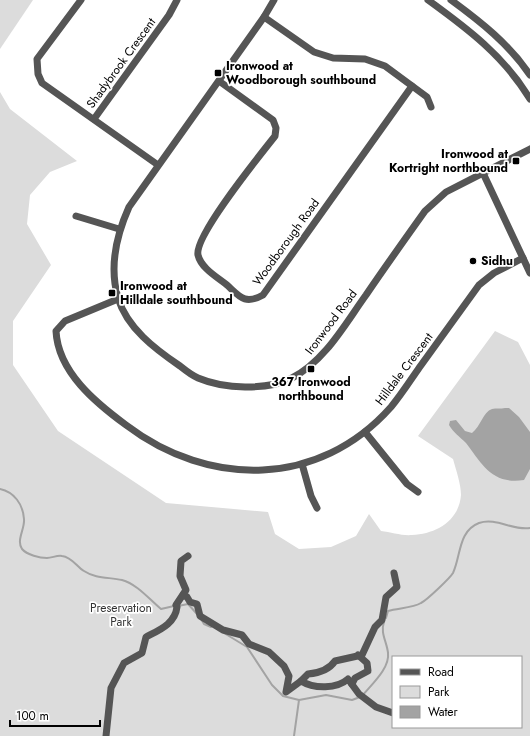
<svg xmlns="http://www.w3.org/2000/svg" width="530" height="736" font-family="Jost,sans-serif">
<style>
.green{fill:#dcdcdc;fill-rule:evenodd}
.water{fill:#a3a3a3}
.lines{fill:none;stroke-linecap:round;stroke-linejoin:round}
.stream{stroke:#a3a3a3;stroke-width:2}
.minor{stroke:#555;stroke-width:7}
.poi-dot{fill:#000;stroke:#fff;stroke-width:1.5}
.labels{text-anchor:middle;dominant-baseline:central;stroke-width:3.5;stroke-linejoin:round;paint-order:stroke}
.street-label{font-size:12px;fill:#000;stroke:#fff}
.poi-label{font-size:12px;font-weight:bold;fill:#000;stroke:#fff;text-anchor:start}
.park-label{font-size:12px;fill:#333;stroke:#fff}
</style>
<rect width="100%" height="100%" fill="#fff"/>
<g class="green">
<path d="M0,0H33L0,49Z"/>
<path d="M0,92L10,109L77,161L50,172L30,195L27,224L51,265L13,321V365L58,431L166,503L268,512L275,534L299,549L331,547L356,536L369,514L381,531C391,532 402,536 412,535C436,534 459,521 461,495C461,484 456,470 453,459L418,436L495,331L518,342L530,365V736H0ZM393,657H521V727H393Z"/>
</g>
<path class="water" d="M505,408H509L519,417L530,432V469L524,480C492,485 482,464 466,443C460,437 453,432 449,425L450,421L456,420L465,431L472,433C481,426 483,412 492,409C496,408 501,409 505,408Z"/>
<g class="lines">
<g class="stream">
<path d="M0,489C14,492 23,504 24,519C25,529 16,540 22,549C27,555 40,558 47,558C52,558 57,555 62,556C72,557 77,567 84,571C96,579 109,577 122,580C137,584 150,600 161,609L174,606"/>
<path d="M178,606L188,604L197,614"/>
<path d="M386,618L388,611C398,608 413,608 421,603C427,600 450,578 453,573C461,556 458,531 479,523C496,517 513,531 530,528"/>
<path d="M201,619L204,624L211,627"/>
<path d="M224,633L247,647L272,685L283,696L299,700L326,695L352,700L360,697"/>
<path d="M363,695C372,684 390,668 388,653C387,642 380,633 384,622"/>
<path d="M294,736L299,700"/>
</g>
<g class="minor">
<path d="M81,0L37,59L38,74L42,83L158,165"/>
<path d="M274,0L264,17L129,207C116,236 109,267 118,298C127,328 155,349 180,366C185,370 191,375 198,378C224,389 266,391 292,378C325,361 345,324 366,295C385,267 405,239 425,211L446,192L530,149"/>
<path d="M428,0C468,29 504,56 530,99"/>
<path d="M451,0C481,22 509,44 530,75"/>
<path d="M264,17L314,52L333,58L365,59L385,66L427,97L431,107"/>
<path d="M219,81L273,120L276,128L275,136C261,154 194,236 198,255C201,268 217,277 227,285C240,297 245,305 263,295L412,86"/>
<path d="M94,119L169,15L177,0"/>
<path d="M483,173L530,273"/>
<path d="M76,216L119,229"/>
<path d="M118,299L65,321L56,331C58,372 96,403 126,425C209,488 319,488 391,407C401,395 410,381 419,368C439,340 459,313 479,285L494,273L523,258"/>
<path d="M365,432L407,484L418,492"/>
<path d="M302,464L311,496L317,508"/>
<path d="M183,595L187,597L190,602L197,604L200,616L223,630L242,635L249,644L269,652L284,666L289,676L286,692L301,681C314,689 337,689 348,679L359,694L376,707L393,713"/>
<path d="M176,605L186,590L180,576L181,561L188,556"/>
<path d="M301,681L308,674C319,673 329,670 335,661L362,655L375,627L382,620L386,597L397,587L394,573"/>
<path d="M352,684L355,678L368,671L367,663L358,655"/>
<path d="M106,736L111,688L124,663L142,653L146,637C159,630 175,624 177,607"/>
</g>
</g>
<g class="poi-dot">
<rect x="214" y="69" width="8" height="8" rx="2"/>
<rect x="512" y="157" width="8" height="8" rx="2"/>
<circle cx="473" cy="261" r="4"/>
<rect x="108" y="289" width="8" height="8" rx="2"/>
<rect x="307" y="365" width="8" height="8" rx="2"/>
</g>
<g class="labels">
<g class="street-label">
<text transform="translate(121 63) rotate(-54)">Shadybrook Crescent</text>
<text transform="translate(286 242) rotate(-54)">Woodborough Road</text>
<text transform="translate(331 322) rotate(-53)">Ironwood Road</text>
<text transform="translate(404 369) rotate(-53)">Hilldale Crescent</text>
</g>
<g class="poi-label">
<text x="226" y="66">Ironwood at<tspan x="226" dy="14">Woodborough southbound</tspan></text>
<text x="508" y="154" text-anchor="end">Ironwood at<tspan x="508" dy="14">Kortright northbound</tspan></text>
<text x="481" y="261">Sidhu</text>
<text x="120" y="286">Ironwood at<tspan x="120" dy="14">Hilldale southbound</tspan></text>
<text x="311" y="382" text-anchor="middle">367 Ironwood<tspan x="311" dy="14">northbound</tspan></text>
</g>
<g class="park-label">
<text x="121" y="608">Preservation<tspan x="121" dy="14">Park</tspan></text>
</g>
</g>
<rect x="392" y="656" width="130" height="72" fill="#ffffff" stroke="#999999"/>
<rect x="400" y="669" width="20" height="6" fill="#555555" stroke="#999999"/>
<text x="428" y="676" font-size="12" fill="#000000">Road</text>
<rect x="400" y="686" width="20" height="12" fill="#dcdcdc" stroke="#999999"/>
<text x="428" y="696" font-size="12" fill="#000000">Park</text>
<rect x="400" y="706" width="20" height="12" fill="#a3a3a3" stroke="#999999"/>
<text x="428" y="716" font-size="12" fill="#000000">Water</text>
<path d="M10 720v6h90v-6" fill="none" stroke="#000000" stroke-width="2"/>
<text x="16" y="720" font-size="12" fill="#000000" stroke="#ffffff" stroke-width="3" paint-order="stroke">100 m</text>
</svg>
